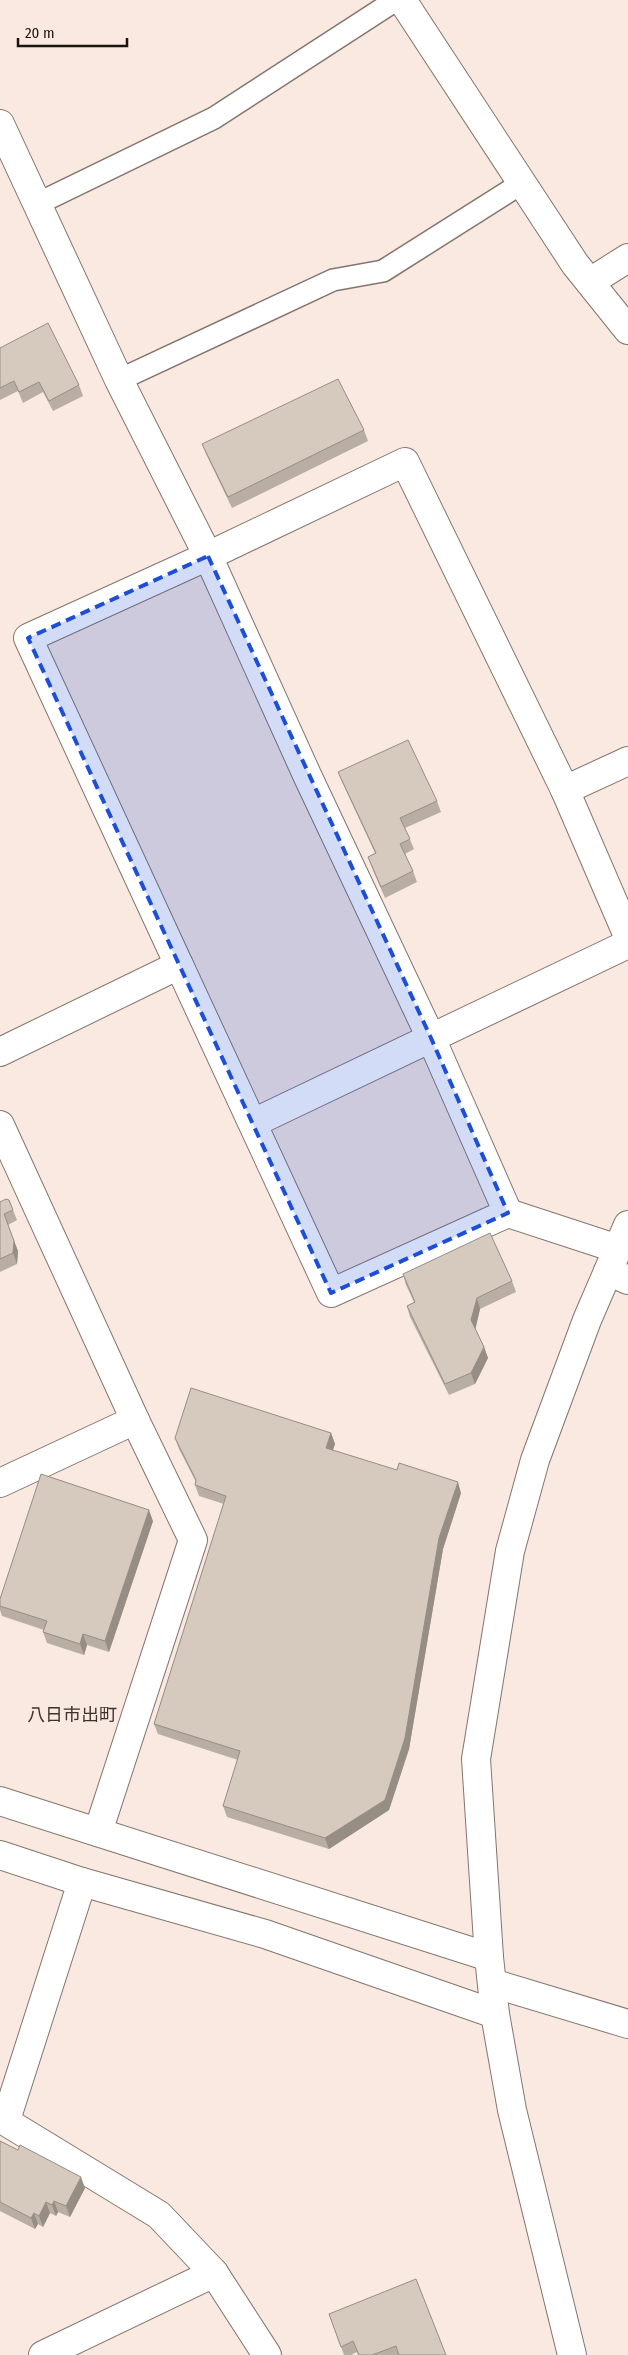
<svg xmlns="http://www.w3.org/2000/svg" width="628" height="2355" font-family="'Fira Sans Condensed','Noto Sans JP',sans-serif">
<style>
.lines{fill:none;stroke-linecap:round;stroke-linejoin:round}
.service-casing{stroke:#83756d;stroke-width:24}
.minor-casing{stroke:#83756d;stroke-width:30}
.tertiary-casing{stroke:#83756d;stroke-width:30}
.service{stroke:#fff;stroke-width:21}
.minor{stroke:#fff;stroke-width:28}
.tertiary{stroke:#fff;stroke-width:28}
.wall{fill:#b8aea3}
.shaded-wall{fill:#968d85}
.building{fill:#d6cabe;stroke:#968d85}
.marked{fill:#1d4ed8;fill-opacity:0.2;stroke:#1d4ed8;stroke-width:4;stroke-dasharray:10 6;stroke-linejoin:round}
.labels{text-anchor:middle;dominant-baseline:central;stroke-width:4;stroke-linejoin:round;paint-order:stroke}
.quarter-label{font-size:18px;fill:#3f322c;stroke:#f9e9e0}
</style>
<rect width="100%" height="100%" fill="#f9e9e0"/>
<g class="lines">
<defs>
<g id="service">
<path d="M37,204L214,118L396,0"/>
<path d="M119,380L333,280L383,271L522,183"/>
</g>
<g id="minor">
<path d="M402,0L575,264L628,330"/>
<path d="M0,124L119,380L208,556L307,775L431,1038L508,1213"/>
<path d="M590,282L628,258"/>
<path d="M565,790L628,761"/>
<path d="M179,965L28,638L208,556L405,462L565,790L628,936"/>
<path d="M0,1052L179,965L331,1293L508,1213L618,1249"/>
<path d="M253,1123L628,944"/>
<path d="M608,1271L628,1280"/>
<path d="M0,1483L135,1420"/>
<path d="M0,2118L159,2215L214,2273L267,2355"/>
<path d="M6,2120L82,1882"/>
<path d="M43,2355L214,2273"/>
</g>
<g id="tertiary">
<path d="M0,1125L135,1420L193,1540L98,1832"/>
<path d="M0,1801L489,1957"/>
<path d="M0,1855L82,1882L265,1934L495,2014"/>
<path d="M492,1983L628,2024"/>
<path d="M572,2355L512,2110L495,2014L489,1957L476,1759L510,1551L535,1460L587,1320L628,1225"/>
</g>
</defs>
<use href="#service" class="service-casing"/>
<use href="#minor" class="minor-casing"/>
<use href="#tertiary" class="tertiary-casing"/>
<use href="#service" class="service"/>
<use href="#minor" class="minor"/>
<use href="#tertiary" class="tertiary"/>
</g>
<g class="wall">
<path d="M0,348L79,385L83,396L53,411L43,392L23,403L18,391L0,400Z"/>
<path d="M364,430L368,441L232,508L206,454L202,444Z"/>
<path d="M338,772L437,801L441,812L405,828L414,849L405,854L413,871L417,882L385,898L372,868L368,857L375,853L342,782Z"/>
<path d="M9,1200L17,1220L8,1225L18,1251L17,1264L0,1272V1202Z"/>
<path d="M403,1274L512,1281L516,1292L480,1309L475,1329L484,1347L488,1358L475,1384L449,1395L410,1317L407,1306L414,1302L406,1285Z"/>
<path d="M331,1433L335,1444L333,1450L461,1493L443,1549L409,1749L389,1810L329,1849L227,1817L223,1806L238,1760L158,1734L154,1724L224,1504L199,1496L195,1485L196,1482L179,1449L175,1438Z"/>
<path d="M153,1521L109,1652L87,1645L84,1655L47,1643L43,1632L44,1630L2,1616L0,1610V1599Z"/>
<path d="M0,2141L85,2188L70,2217L58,2212L56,2216L50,2213L43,2227L38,2224L35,2229L0,2211Z"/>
<path d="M329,2314L446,2355H358L357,2352L351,2355H344Z"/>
</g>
<g class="shaded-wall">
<path d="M14,1241L18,1251L17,1264L13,1253Z"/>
<path d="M477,1298L480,1309L475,1331L471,1320Z"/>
<path d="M484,1347L488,1358L475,1384L471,1373Z"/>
<path d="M331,1433L335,1444L330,1458L326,1448Z"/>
<path d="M458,1482L461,1493L443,1549L409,1749L389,1810L329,1849L325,1838Z"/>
<path d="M149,1510L153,1521L109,1652L105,1641Z"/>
<path d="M83,1634L87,1645L84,1655L80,1644Z"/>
<path d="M81,2177L85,2188L70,2217L66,2206Z"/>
<path d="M54,2201L58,2212L56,2216L52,2205Z"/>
<path d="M46,2202L50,2213L43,2227L39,2216Z"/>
<path d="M34,2213L38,2224L35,2229L31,2218Z"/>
</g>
<g class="building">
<path d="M48,323L79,385L49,401L39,382L19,392L14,381L0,388V348Z"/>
<path d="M338,379L364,430L228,497L202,444Z"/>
<path d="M408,740L437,801L400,818L410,839L400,844L413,871L381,887L368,857L376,853L338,772Z"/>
<path d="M6,1199L9,1200L13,1210L4,1214L14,1241L13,1253L0,1259V1202Z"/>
<path d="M490,1233L512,1281L477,1298L471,1320L484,1347L471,1373L445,1384L407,1306L415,1302L403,1274Z"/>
<path d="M191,1388L331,1433L326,1448L397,1470L399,1463L458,1482L439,1538L405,1738L385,1800L325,1838L223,1806L240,1751L154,1724L226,1496L195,1485L196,1480L175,1438Z"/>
<path d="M41,1474L149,1510L105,1641L83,1634L80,1644L43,1632L47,1621L0,1606V1599Z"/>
<path d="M0,2141L18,2150L20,2145L81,2177L66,2206L54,2201L52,2205L46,2202L39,2216L34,2213L31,2218L0,2202Z"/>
<path d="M416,2279L446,2355H399L396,2346L372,2355H359L353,2341L341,2347L329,2314Z"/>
</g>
<path class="marked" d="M208,556L431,1038L508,1213L331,1293L28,638Z"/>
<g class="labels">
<g class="quarter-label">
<text x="72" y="1715">八日市出町</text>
</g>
</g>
<path d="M18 38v8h109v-8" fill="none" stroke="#1b1512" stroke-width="2.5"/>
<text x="25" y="38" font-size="15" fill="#1b1512" stroke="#f9e9e0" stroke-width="4" paint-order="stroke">20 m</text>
</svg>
